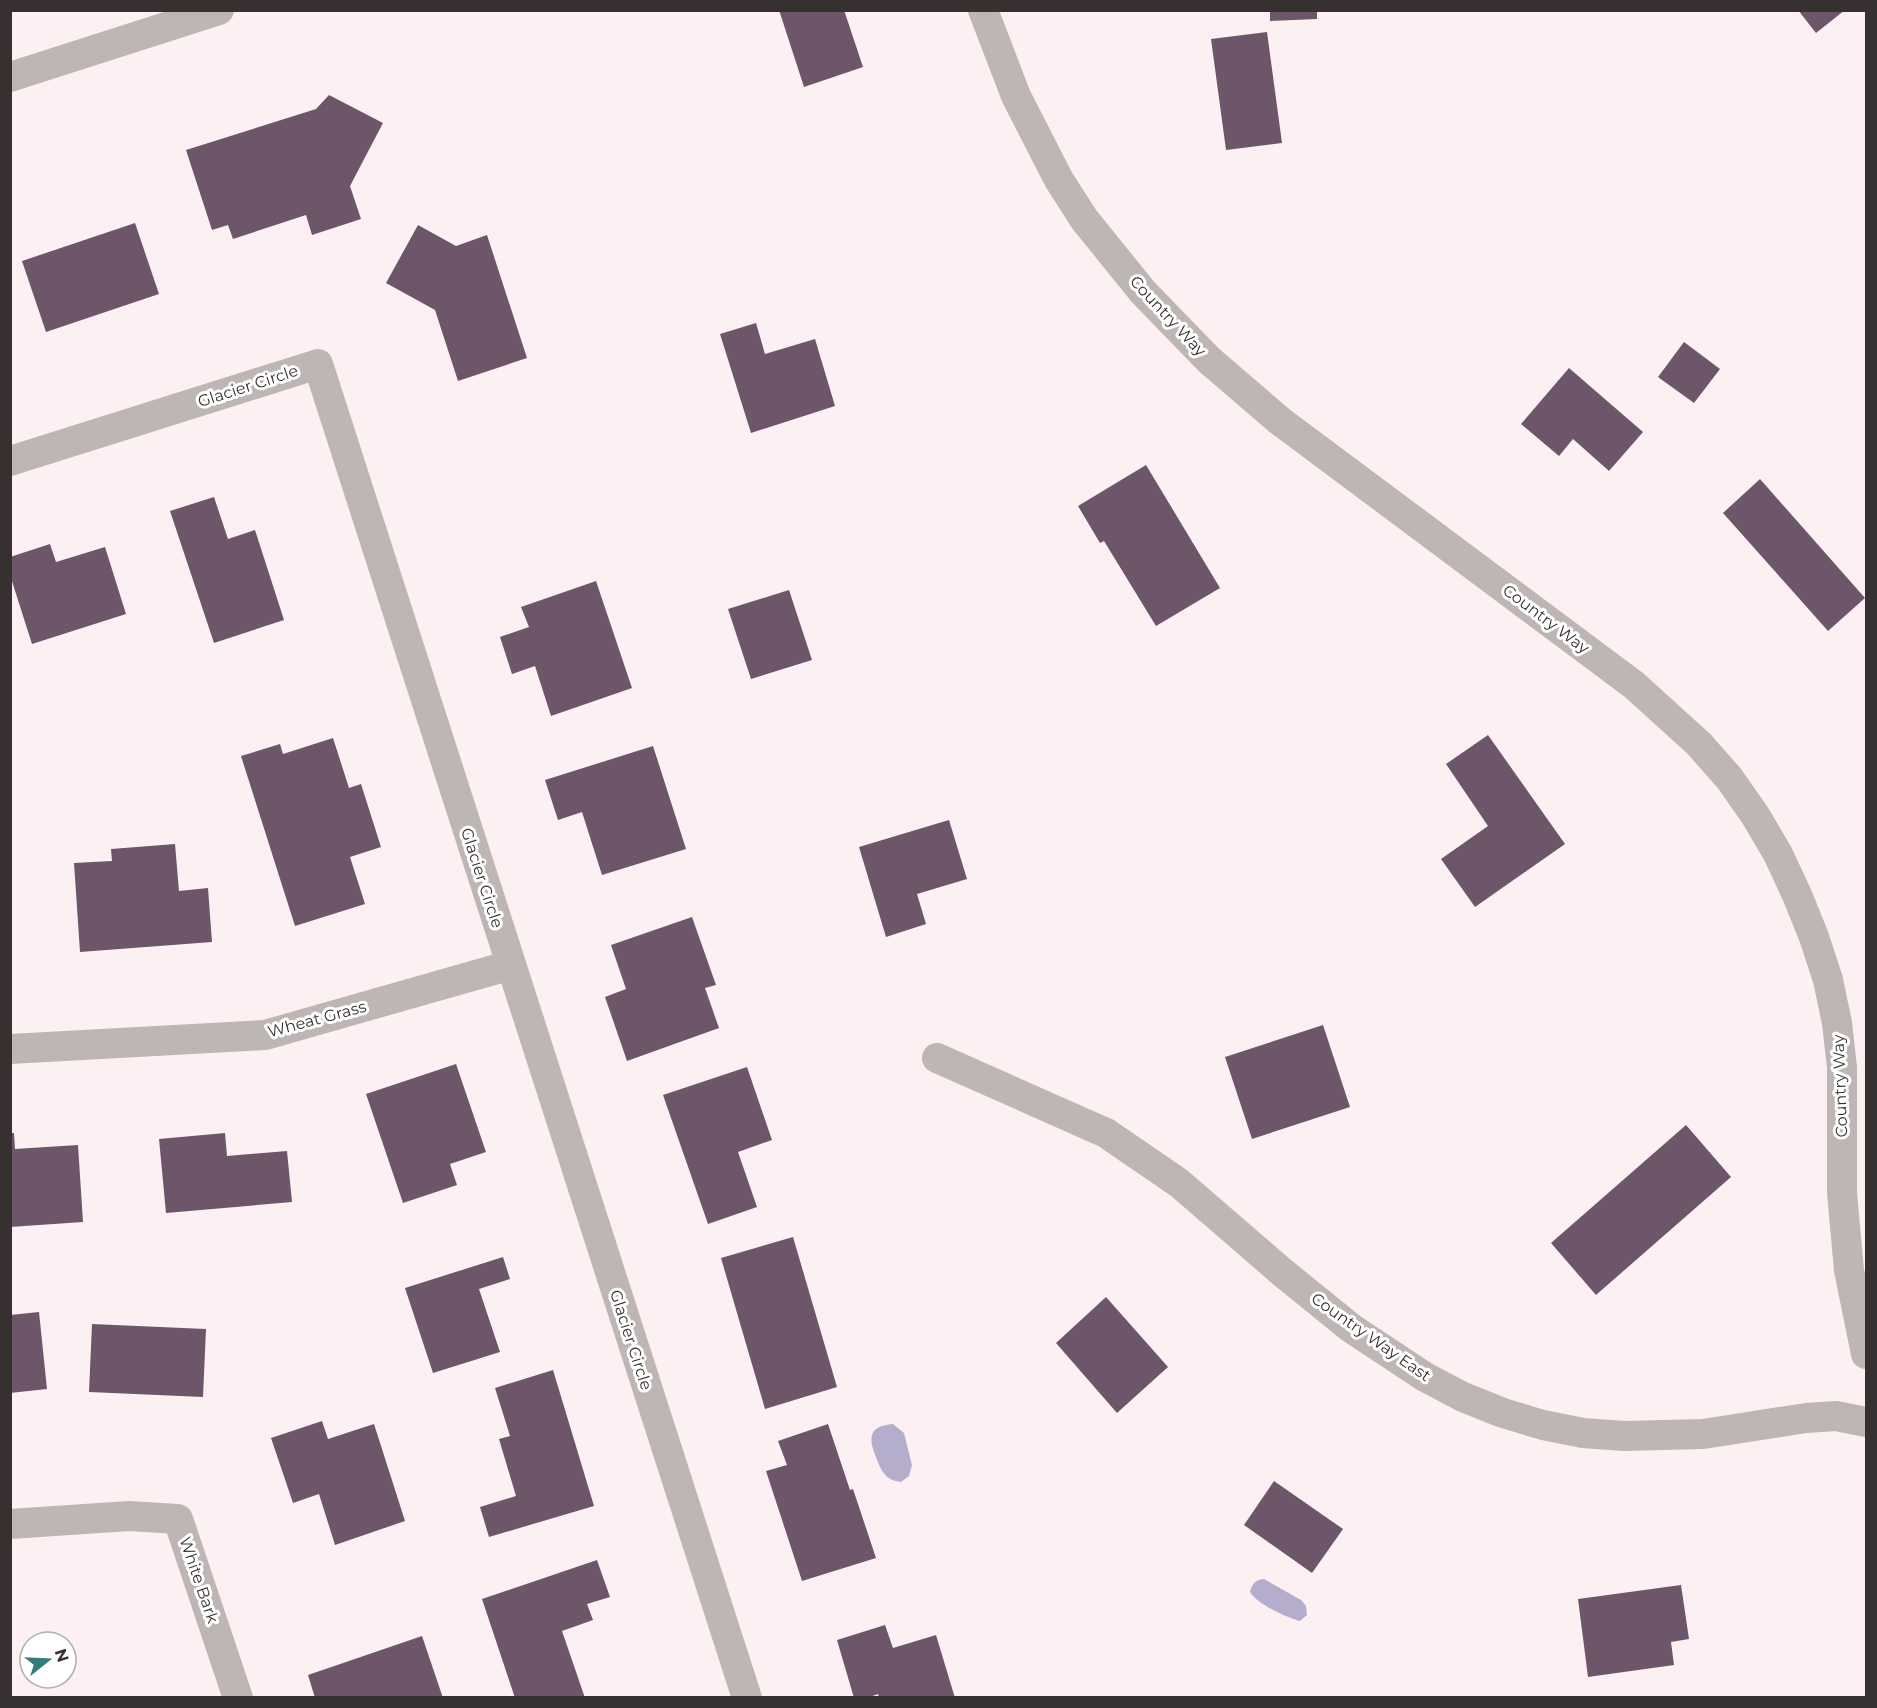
<svg xmlns="http://www.w3.org/2000/svg" width="1877" height="1708" font-family="Montserrat,sans-serif">
<style>
.water{fill:#b5adcc}
.building{fill:#6d566a}
.lines{fill:none;stroke-linecap:round;stroke-linejoin:round}
.street{stroke:#bdb6b4;stroke-width:30}
.labels{text-anchor:middle;dominant-baseline:central;stroke-width:6;stroke-linejoin:round;paint-order:stroke}
.street-label{font-size:16px;fill:#363031;stroke:#fff}
</style>
<rect width="100%" height="100%" fill="#fdf0f3"/>
<g class="water">
<path d="M893,1424L904,1433L912,1465L909,1476L901,1482C885,1480 881,1471 876,1457C868,1437 869,1426 893,1424Z"/>
<path d="M1264,1579L1301,1600L1306,1606L1307,1615L1300,1621C1287,1618 1257,1604 1250,1592C1252,1584 1255,1580 1264,1579Z"/>
</g>
<g class="building">
<path d="M779,10H844L863,67L804,87Z"/>
<path d="M1270,10H1317V19L1270,21Z"/>
<path d="M1798,10H1845L1816,33Z"/>
<path d="M1267,32L1282,143L1226,150L1211,39Z"/>
<path d="M329,95L383,123L350,186L361,219L312,235L306,215L233,239L228,225L212,230L186,150L316,109Z"/>
<path d="M135,223L159,294L46,332L22,261Z"/>
<path d="M418,225L456,246L487,235L527,358L458,381L435,310L386,283Z"/>
<path d="M756,323L765,354L815,339L835,406L751,433L720,334Z"/>
<path d="M1684,342L1720,369L1694,403L1658,377Z"/>
<path d="M1569,368L1643,432L1609,471L1573,439L1559,456L1521,424Z"/>
<path d="M1146,465L1220,588L1156,626L1104,541L1100,543L1078,506Z"/>
<path d="M1760,479L1865,598L1828,631L1723,513Z"/>
<path d="M214,497L228,539L255,530L284,620L214,643L170,511Z"/>
<path d="M50,544L56,562L105,547L126,614L32,644L10,575V557Z"/>
<path d="M596,581L632,688L551,716L535,666L512,674L500,637L529,627L521,607Z"/>
<path d="M789,590L812,660L751,679L728,609Z"/>
<path d="M1488,735L1565,844L1475,907L1441,859L1488,826L1446,764Z"/>
<path d="M333,738L349,788L361,784L381,847L350,857L365,904L295,926L241,756L280,744L283,754Z"/>
<path d="M653,746L686,849L602,875L582,812L558,820L545,780Z"/>
<path d="M949,820L967,879L917,894L926,924L886,937L859,847Z"/>
<path d="M175,844L179,891L208,888L212,942L80,952L74,863L112,861L111,849Z"/>
<path d="M692,917L716,985L705,988L719,1028L627,1061L605,997L626,989L611,945Z"/>
<path d="M1323,1025L1350,1107L1252,1139L1225,1057Z"/>
<path d="M456,1064L486,1152L450,1164L457,1185L403,1203L366,1094Z"/>
<path d="M747,1067L772,1140L738,1152L757,1207L708,1224L663,1095Z"/>
<path d="M1686,1125L1731,1177L1596,1295L1551,1243Z"/>
<path d="M10,1133H14L15,1149L78,1145L83,1222L10,1227Z"/>
<path d="M225,1133L227,1156L287,1151L292,1202L166,1213L159,1139Z"/>
<path d="M793,1237L837,1387L765,1409L721,1258Z"/>
<path d="M503,1257L510,1279L479,1289L500,1352L433,1373L405,1288Z"/>
<path d="M1106,1297L1168,1367L1117,1413L1056,1343Z"/>
<path d="M39,1312L47,1389L10,1393V1315Z"/>
<path d="M92,1324L206,1329L203,1397L89,1392Z"/>
<path d="M553,1370L594,1506L489,1537L480,1507L516,1496L499,1439L510,1436L495,1388Z"/>
<path d="M322,1421L328,1439L374,1424L405,1521L335,1545L319,1494L293,1503L271,1438Z"/>
<path d="M828,1424L850,1490L853,1489L876,1558L802,1581L766,1471L787,1465L778,1441Z"/>
<path d="M1274,1481L1343,1529L1312,1573L1244,1525Z"/>
<path d="M597,1560L610,1597L587,1604L593,1620L562,1631L585,1698H515L482,1599Z"/>
<path d="M1681,1585L1689,1639L1671,1642L1674,1665L1588,1677L1578,1599Z"/>
<path d="M885,1625L893,1648L936,1635L955,1698H879L878,1694L867,1698H854L837,1640Z"/>
<path d="M422,1636L443,1698H315L308,1675Z"/>
</g>
<g class="lines">
<g class="street">
<path d="M983,10L1016,96L1059,180L1084,219L1143,292L1209,360L1280,421L1634,685L1699,744L1729,778L1755,815L1778,854L1797,895L1814,937L1828,980L1837,1023L1842,1067V1193L1849,1270L1866,1354"/>
<path d="M10,77L219,10"/>
<path d="M10,461L318,364L747,1698"/>
<path d="M10,1049L265,1035L511,965"/>
<path d="M937,1058L1106,1133L1179,1183L1282,1272L1351,1328L1425,1377L1463,1397L1503,1413L1543,1425L1583,1433L1624,1436L1703,1434L1806,1418L1836,1416L1866,1422"/>
<path d="M10,1524L129,1516L178,1519L238,1698"/>
</g>
</g>
<g class="labels">
<g class="street-label">
<text transform="translate(1168 316) rotate(47)">Country Way</text>
<text transform="translate(248 386) rotate(-18)">Glacier Circle</text>
<text transform="translate(1546 619) rotate(37)">Country Way</text>
<text transform="translate(482 878) rotate(72)">Glacier Circle</text>
<text transform="translate(317 1019) rotate(-15)">Wheat Grass</text>
<text transform="translate(1840 1086) rotate(-92)">Country Way</text>
<text transform="translate(1371 1337) rotate(35)">Country Way East</text>
<text transform="translate(631 1340) rotate(72)">Glacier Circle</text>
<text transform="translate(199 1580) rotate(71)">White Bark</text>
</g>
</g>
<rect width="1877" height="1708" fill="none" stroke="#363031" stroke-width="24"/>
<g transform="translate(48 1660) rotate(72)"><circle r="28" fill="#ffffff" stroke="#afacad" stroke-width="1.5"/>
<path d="M0-4.5L10 22L0 15L-10 22Z" fill="#337c7c"/>
<text y="-9" font-size="16" font-weight="bold" text-anchor="middle" fill="#363031">N</text>
</g>
</svg>
